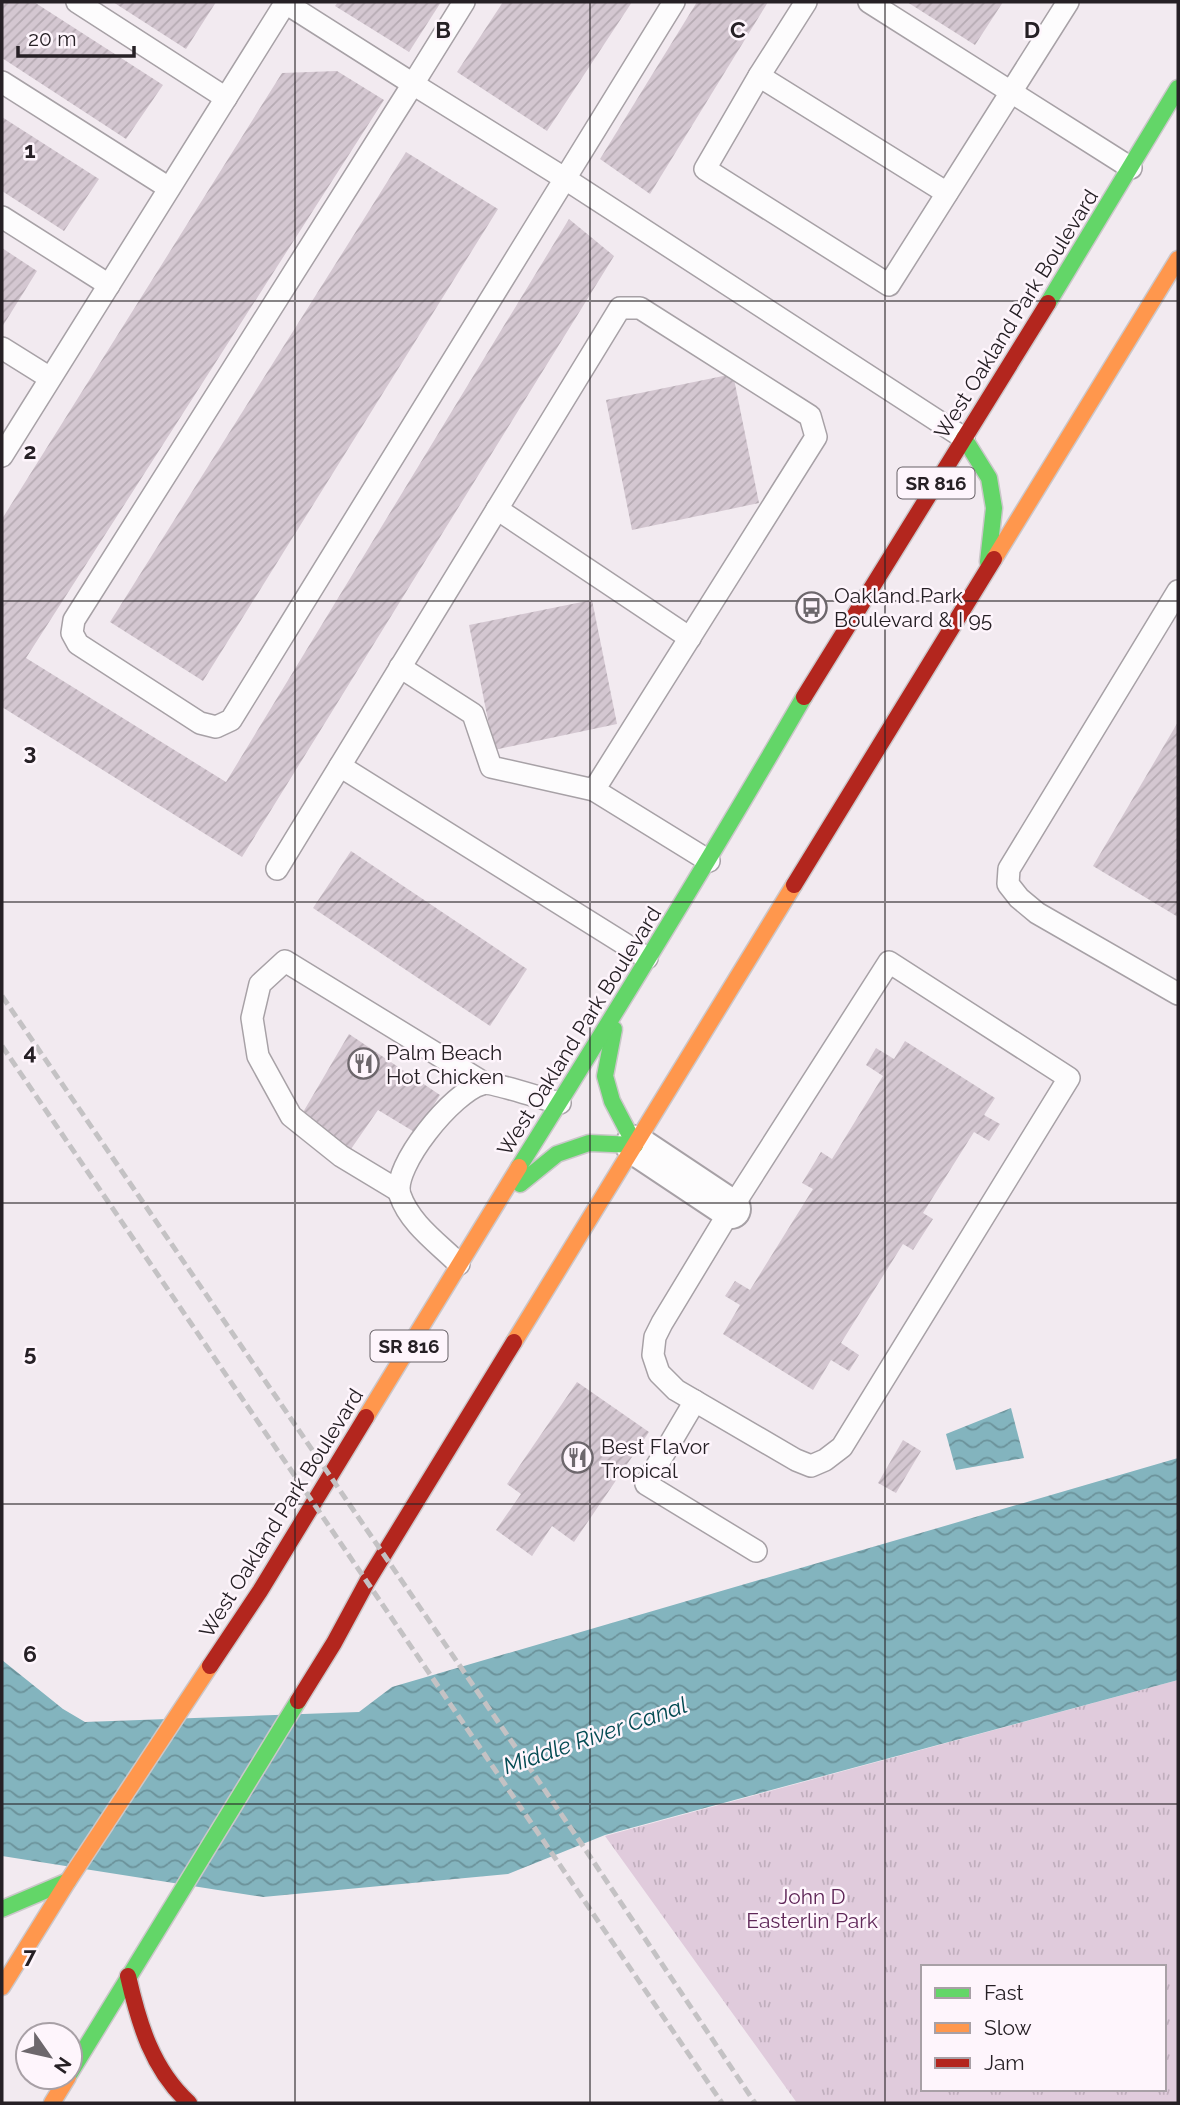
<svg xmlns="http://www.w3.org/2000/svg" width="1180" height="2105" font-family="Raleway,sans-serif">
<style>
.park{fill:url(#park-tufts);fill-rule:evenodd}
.water{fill:url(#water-waves)}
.building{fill:url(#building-hatch)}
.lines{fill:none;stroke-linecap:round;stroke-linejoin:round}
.lane-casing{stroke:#a7a1a6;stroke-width:24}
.street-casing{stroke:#a7a1a6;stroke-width:42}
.fast-casing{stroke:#cbc7ca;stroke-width:19}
.slow-casing{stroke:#cbc7ca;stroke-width:19}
.jam-casing{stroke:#cbc7ca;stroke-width:19}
.lane{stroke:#fdfcfd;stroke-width:21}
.street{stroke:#fdfcfd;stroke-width:38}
.fast{stroke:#63d668;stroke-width:16}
.slow{stroke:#ff974d;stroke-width:16}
.jam{stroke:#b3261e;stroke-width:16}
.rail{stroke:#c4c2c4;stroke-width:5;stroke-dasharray:10 5;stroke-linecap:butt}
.grid{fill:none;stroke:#262025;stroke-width:2;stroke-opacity:0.55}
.labels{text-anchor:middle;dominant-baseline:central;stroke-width:5;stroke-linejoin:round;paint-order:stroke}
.shield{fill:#fef5fc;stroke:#676066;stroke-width:2}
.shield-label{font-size:19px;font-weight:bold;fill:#262025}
.street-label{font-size:21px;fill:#262025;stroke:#fef5fc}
.poi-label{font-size:21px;fill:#262025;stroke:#fef5fc;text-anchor:start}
.park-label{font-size:21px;fill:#5f2758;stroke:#fef5fc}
.water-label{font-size:23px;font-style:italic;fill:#034a52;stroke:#fef5fc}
.grid-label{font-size:23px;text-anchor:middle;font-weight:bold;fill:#262025;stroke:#fef5fc;stroke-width:5;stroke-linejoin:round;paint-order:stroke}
</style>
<defs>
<pattern id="park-tufts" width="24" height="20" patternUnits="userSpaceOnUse" patternTransform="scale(1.75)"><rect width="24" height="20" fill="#e0cbdc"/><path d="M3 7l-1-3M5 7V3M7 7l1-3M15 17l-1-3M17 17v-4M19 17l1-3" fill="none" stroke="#c0aebd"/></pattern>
<pattern id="water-waves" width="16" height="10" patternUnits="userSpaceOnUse" patternTransform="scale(1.75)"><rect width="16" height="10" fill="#83b4be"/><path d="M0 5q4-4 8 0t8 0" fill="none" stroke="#6b929a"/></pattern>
<pattern id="building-hatch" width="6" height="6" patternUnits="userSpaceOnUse" patternTransform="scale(1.75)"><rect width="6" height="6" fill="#d4c7d1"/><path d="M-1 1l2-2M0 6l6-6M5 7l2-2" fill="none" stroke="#b6abb3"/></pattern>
</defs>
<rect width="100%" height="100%" fill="#f2eaf0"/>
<path class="park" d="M1178,1680V2103H797L605,1836ZM923,1967H1164V2089H923Z"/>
<g class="water">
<path d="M1011,1408L1024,1458L956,1470L946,1434Z"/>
<path d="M1178,1458V1680L605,1835L508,1874L263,1897L2,1856V1660L63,1709L85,1722L359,1712L392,1687Z"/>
</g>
<g class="building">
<path d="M2,2H34L163,85L126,139L2,58Z"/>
<path d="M113,2H216L186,49Z"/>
<path d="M338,2H441L409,52L335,6Z"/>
<path d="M503,2H632L547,131L457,72Z"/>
<path d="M697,2H768L650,194L600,159Z"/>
<path d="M907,2H1003L975,45Z"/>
<path d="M337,71L384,100L26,658L226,782L569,219L614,256L242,857L2,707V519L282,73Z"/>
<path d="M2,117L99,179L64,231L2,191Z"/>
<path d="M406,152L498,209L203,681L110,622Z"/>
<path d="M2,248L37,271L2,327Z"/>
<path d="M733,374L759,503L632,530L606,400Z"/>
<path d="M592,600L617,724L494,750L469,625Z"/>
<path d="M1178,722V917L1093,866Z"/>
<path d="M351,851L527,969L490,1026L313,908Z"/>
<path d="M349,1034L440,1095L416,1133L378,1110L351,1149L302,1114Z"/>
<path d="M905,1041L995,1098L984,1115L1000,1124L989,1141L974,1132L923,1213L933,1219L913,1250L903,1244L841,1343L859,1355L849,1371L831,1360L813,1390L723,1334L740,1305L725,1296L735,1281L750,1290L813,1189L802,1183L821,1152L832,1159L883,1076L866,1065L876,1048L894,1059Z"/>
<path d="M577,1382L649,1432L574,1542L552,1526L532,1556L496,1530L521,1494L507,1484Z"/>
<path d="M903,1440L921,1451L896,1493L878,1483Z"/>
</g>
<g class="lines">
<defs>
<g id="lane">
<path d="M77,2L226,98"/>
<path d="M284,2L413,84L464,2"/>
<path d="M674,2L231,720L216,727L200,723L78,644L72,633L74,620L413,84L564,178L964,438"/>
<path d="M806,2L759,76L705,169L889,285L1068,2"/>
<path d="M869,2L1131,168"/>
<path d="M759,76L947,193"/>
<path d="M2,82L169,188"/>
<path d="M2,217L109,285"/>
<path d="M2,348L50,378"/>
<path d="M2,456L286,2"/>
<path d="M497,509L690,638"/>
<path d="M1178,591L1009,869L1008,884L1019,898L1037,913L1178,994"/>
<path d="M400,667L473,714L491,767L594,790"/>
<path d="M340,766L647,958"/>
<path d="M277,869L620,308H640L810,416L816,437L594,790L709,861"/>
<path d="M889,962L1069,1078L842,1447L825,1460L811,1466L796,1460L676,1390L659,1373L653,1355L655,1337L662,1323L731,1209Z"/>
<path d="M399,1191L341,1156L291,1116L258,1056L252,1018L260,984L285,961L484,1083"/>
<path d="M459,1264C438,1243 410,1224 400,1195C391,1167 454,1091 482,1084C491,1081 546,1100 560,1103"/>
<path d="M695,1401L646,1484L756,1551"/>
</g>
<path id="street" d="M635,1145L731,1209"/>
<g id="fast">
<path d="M1048,303L1178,88"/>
<path d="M964,438L989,478L994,508L988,562"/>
<path d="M614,1029L605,1076L612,1101L635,1145"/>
<path d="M519,1167C616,1012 712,856 804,697"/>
<path d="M520,1184L557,1154L589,1143L635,1145"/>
<path d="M2,1909L68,1881"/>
<path d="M70,2073L298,1701"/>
</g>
<g id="slow">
<path d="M994,559L1178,259"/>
<path d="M514,1342L794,885"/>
<path d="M366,1417L519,1167"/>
<path d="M2,1987L68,1881L210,1666"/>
<path d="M52,2103L68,2077"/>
</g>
<g id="jam">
<path d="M804,697L1048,303"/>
<path d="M794,885L994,559"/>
<path d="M210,1666L260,1591L366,1417"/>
<path d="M298,1701L334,1643L367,1582L514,1342"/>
<path d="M128,1976C139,2024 152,2069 189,2103"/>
</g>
</defs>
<use href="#lane" class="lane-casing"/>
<use href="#street" class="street-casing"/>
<use href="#fast" class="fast-casing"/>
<use href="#slow" class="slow-casing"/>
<use href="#jam" class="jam-casing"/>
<use href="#lane" class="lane"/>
<use href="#street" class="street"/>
<use href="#fast" class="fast"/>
<use href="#slow" class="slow"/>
<use href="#jam" class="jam"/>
<g class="rail">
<path d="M2,996L583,1846L755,2103"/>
<path d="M2,1046L722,2103"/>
</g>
</g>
<path class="grid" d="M295,2V2103M590,2V2103M885,2V2103M2,301H1178M2,601H1178M2,902H1178M2,1203H1178M2,1504H1178M2,1804H1178"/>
<defs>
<symbol id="bus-ring" viewBox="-11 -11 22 22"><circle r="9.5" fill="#fef5fc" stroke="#6d676c" stroke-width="1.5"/><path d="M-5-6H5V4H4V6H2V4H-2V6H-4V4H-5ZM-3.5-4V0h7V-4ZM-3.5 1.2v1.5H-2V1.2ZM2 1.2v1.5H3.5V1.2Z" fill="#6d676c"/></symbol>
<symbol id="restaurant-ring" viewBox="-11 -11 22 22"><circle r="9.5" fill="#fef5fc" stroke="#6d676c" stroke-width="1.5"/><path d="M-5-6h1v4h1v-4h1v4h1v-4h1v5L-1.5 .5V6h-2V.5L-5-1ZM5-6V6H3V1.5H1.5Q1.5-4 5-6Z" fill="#6d676c"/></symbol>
</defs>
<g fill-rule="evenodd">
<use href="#bus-ring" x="794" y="590" width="35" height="35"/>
<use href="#restaurant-ring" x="346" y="1046" width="35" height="35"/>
<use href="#restaurant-ring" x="560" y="1440" width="35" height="35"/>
</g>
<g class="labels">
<g class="shield">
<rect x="897.5" y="467.5" width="77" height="31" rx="5"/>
<rect x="370.5" y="1330.5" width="77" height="31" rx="5"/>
</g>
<g class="shield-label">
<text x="936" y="483">SR 816</text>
<text x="409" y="1346">SR 816</text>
</g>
<g class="street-label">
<text transform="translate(1016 314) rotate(-58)">West Oakland Park Boulevard</text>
<text transform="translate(579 1031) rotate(-58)">West Oakland Park Boulevard</text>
<text transform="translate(281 1513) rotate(-58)">West Oakland Park Boulevard</text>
</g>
<g class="poi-label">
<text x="834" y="595">Oakland Park<tspan x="834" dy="24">Boulevard &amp; I 95</tspan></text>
<text x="386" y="1052">Palm Beach<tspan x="386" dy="24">Hot Chicken</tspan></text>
<text x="601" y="1446">Best Flavor<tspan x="601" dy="24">Tropical</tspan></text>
</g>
<g class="park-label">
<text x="812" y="1896">John D<tspan x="812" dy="24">Easterlin Park</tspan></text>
</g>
<g class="water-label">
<text transform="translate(595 1735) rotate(-19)">Middle River Canal</text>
</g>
</g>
<g class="grid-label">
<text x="443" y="38">B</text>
<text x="738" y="38">C</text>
<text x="1032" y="38">D</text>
<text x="30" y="158">1</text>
<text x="30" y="459">2</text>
<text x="30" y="760">3</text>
<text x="30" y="1060">4</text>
<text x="30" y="1361">5</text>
<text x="30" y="1662">6</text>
<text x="30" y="1963">7</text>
</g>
<rect width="1180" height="2105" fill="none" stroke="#262025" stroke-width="7"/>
<rect x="921" y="1965" width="245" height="126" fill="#fef5fc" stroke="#a8a0a6" stroke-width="2"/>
<rect x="935" y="1988" width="35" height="10" fill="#63d668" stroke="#a8a0a6" stroke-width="2"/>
<text x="984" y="2000" font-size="21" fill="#262025">Fast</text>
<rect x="935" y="2023" width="35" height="10" fill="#ff974d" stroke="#a8a0a6" stroke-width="2"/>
<text x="984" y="2035" font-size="21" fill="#262025">Slow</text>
<rect x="935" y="2058" width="35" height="10" fill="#b3261e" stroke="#a8a0a6" stroke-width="2"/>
<text x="984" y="2070" font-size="21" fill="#262025">Jam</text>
<g transform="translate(49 2056) rotate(124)"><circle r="33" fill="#fef5fc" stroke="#a8a0a6" stroke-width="2"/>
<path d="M0-5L12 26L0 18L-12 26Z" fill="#6d676c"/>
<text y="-10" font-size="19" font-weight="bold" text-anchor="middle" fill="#262025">N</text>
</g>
<path d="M18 46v10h116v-10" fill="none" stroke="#262025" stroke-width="3.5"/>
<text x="28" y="46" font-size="21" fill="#262025" stroke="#fef5fc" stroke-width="5" paint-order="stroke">20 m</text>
</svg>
